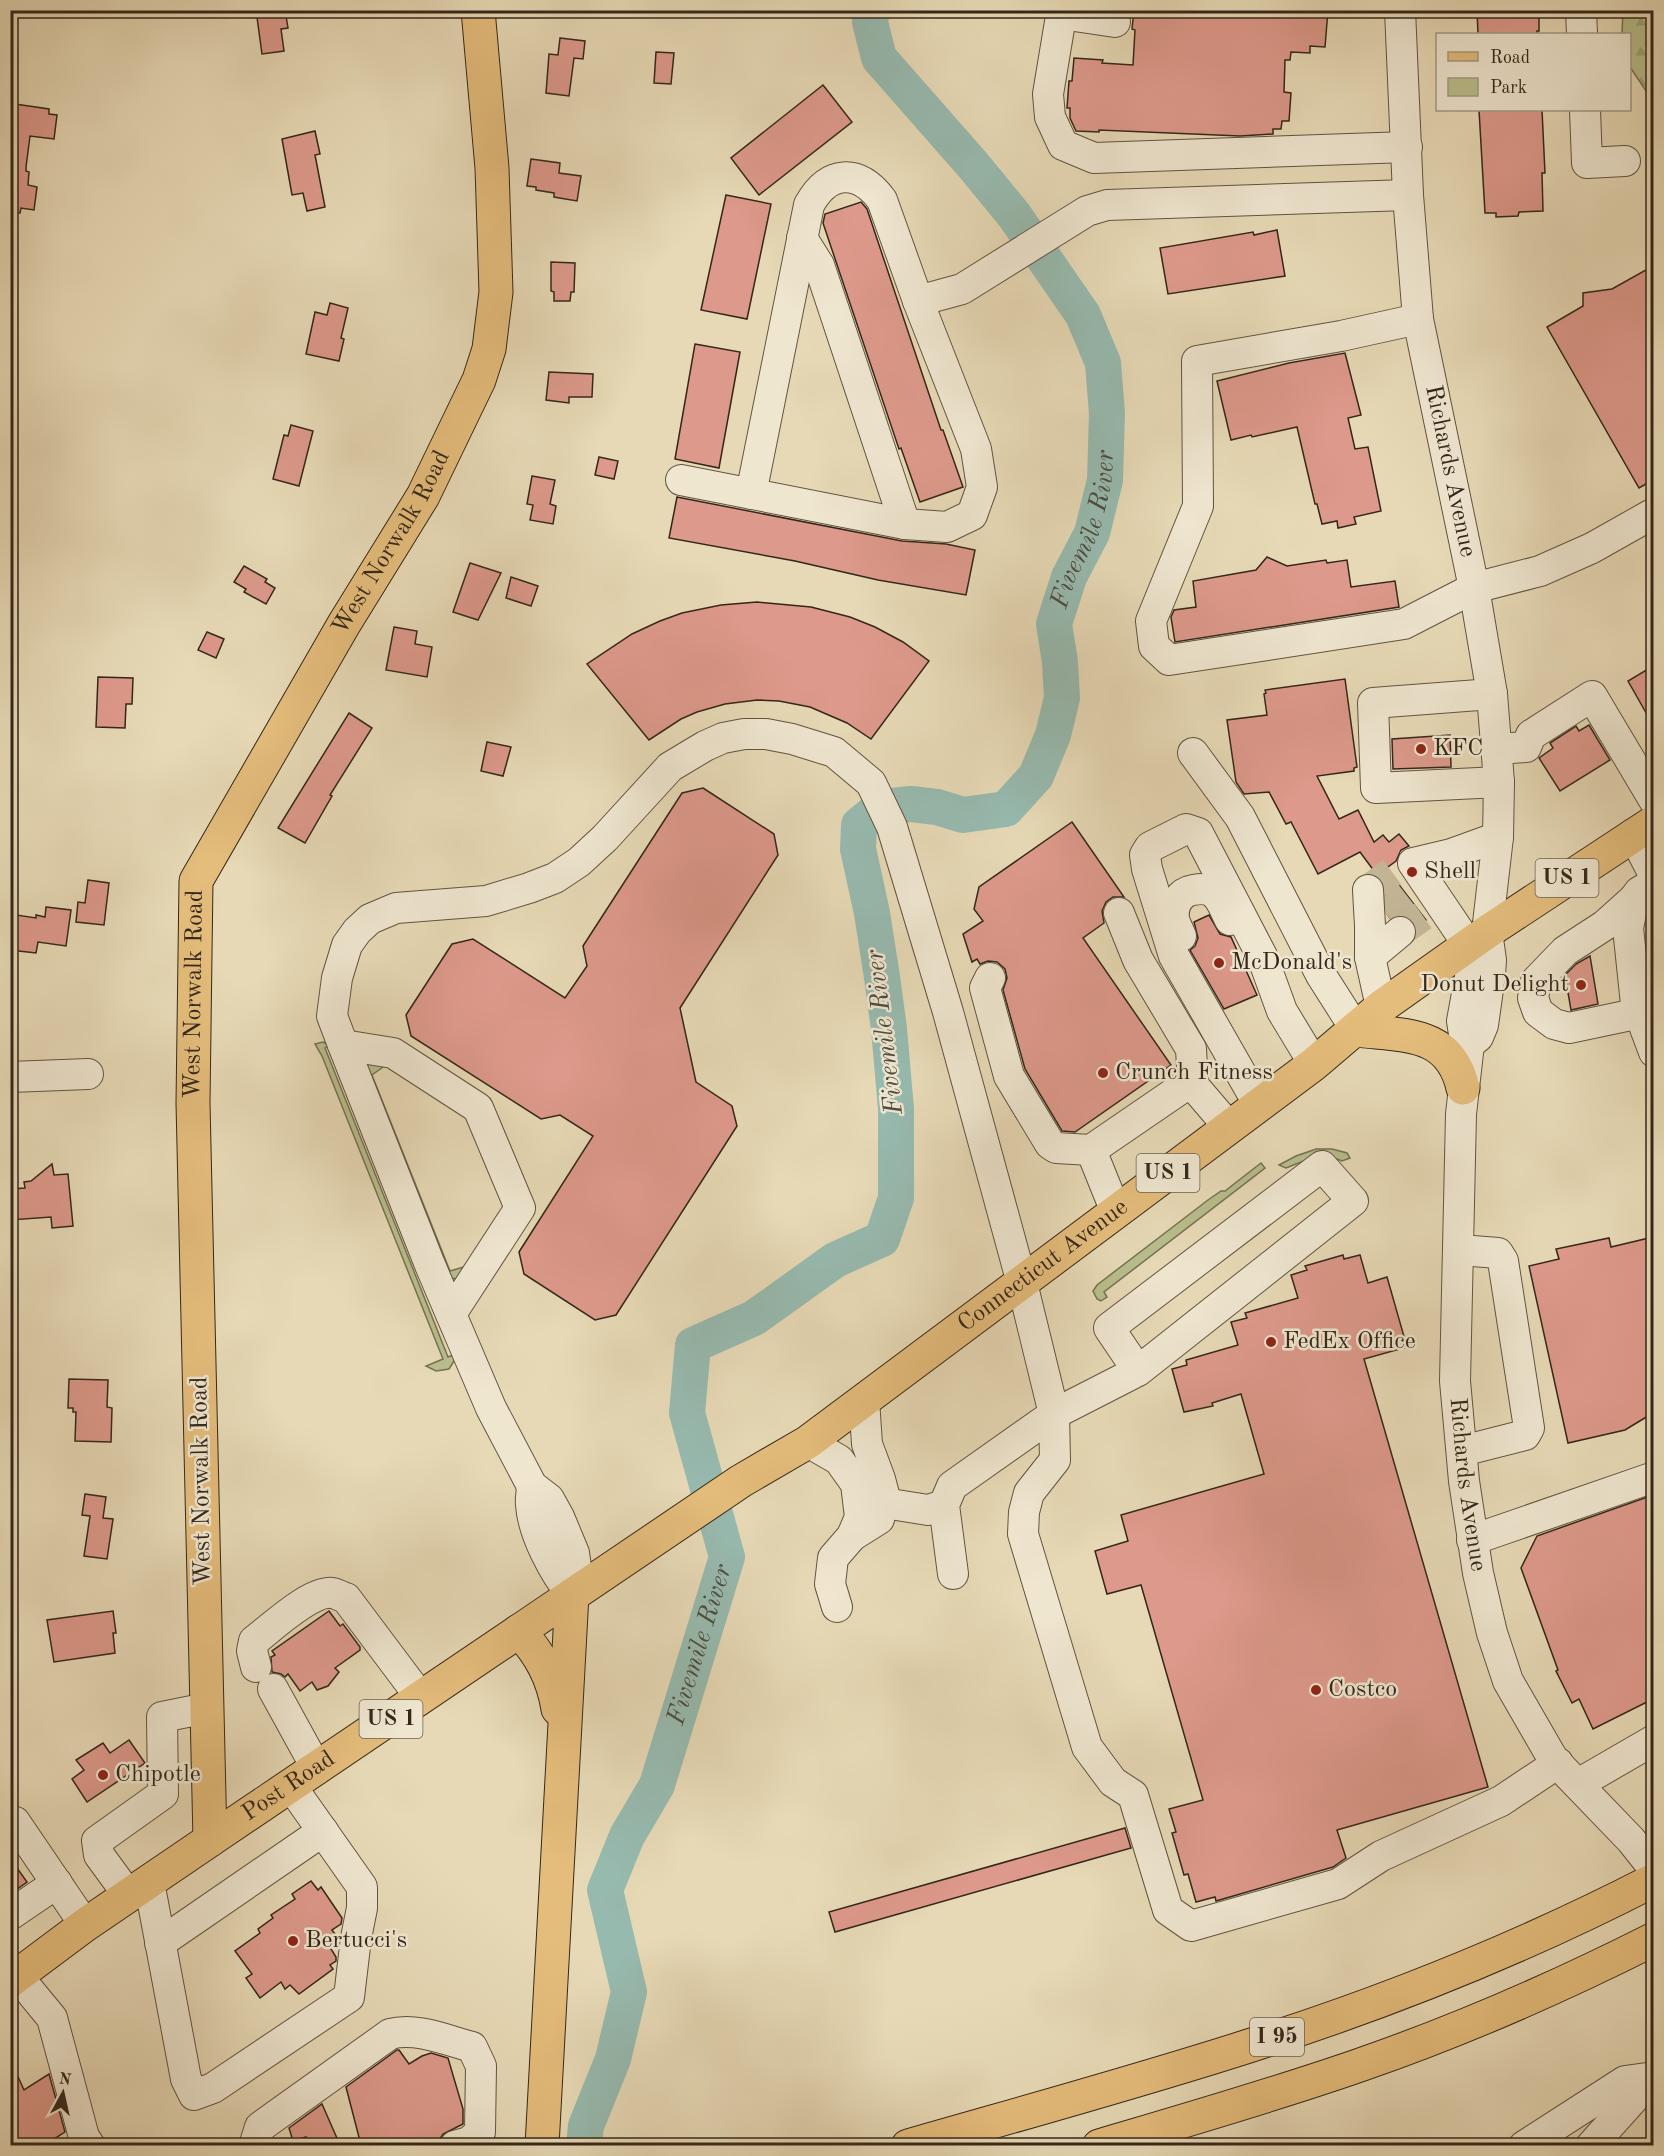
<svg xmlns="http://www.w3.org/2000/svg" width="1664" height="2156" font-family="'Old Standard TT',serif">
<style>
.green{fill:#b8be8c;stroke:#767253;stroke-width:1.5}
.forest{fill:url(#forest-firs);stroke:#767253;stroke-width:1.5}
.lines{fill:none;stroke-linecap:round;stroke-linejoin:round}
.river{stroke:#97baaf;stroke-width:36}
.building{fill:#dd998b;stroke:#34271a;stroke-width:1.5}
.minor-tunnel{stroke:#c3b597;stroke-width:30;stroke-dasharray:30 15;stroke-linecap:butt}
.minor-casing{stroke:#615441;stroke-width:32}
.major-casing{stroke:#34271a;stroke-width:35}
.highway-casing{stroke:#34271a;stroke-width:35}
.minor{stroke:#efe6d0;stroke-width:30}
.major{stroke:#e4bc7b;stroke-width:33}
.highway{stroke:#e4bc7b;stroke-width:33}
.poi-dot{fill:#8f2418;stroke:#efe6d0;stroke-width:2}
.labels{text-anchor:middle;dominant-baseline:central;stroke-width:5;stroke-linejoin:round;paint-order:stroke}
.shield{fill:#efe6d0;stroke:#6c6051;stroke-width:1.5}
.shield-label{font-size:22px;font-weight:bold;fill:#34271a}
.street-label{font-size:24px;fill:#34271a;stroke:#efe6d0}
.poi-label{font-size:24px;fill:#34271a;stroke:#efe6d0;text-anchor:start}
.water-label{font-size:26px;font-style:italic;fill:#4d4c3f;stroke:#efe6d0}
</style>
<defs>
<pattern id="forest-firs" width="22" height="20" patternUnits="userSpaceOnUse" patternTransform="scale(1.5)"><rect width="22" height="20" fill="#b8be8c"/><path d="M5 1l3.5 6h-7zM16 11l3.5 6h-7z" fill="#9fa378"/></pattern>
</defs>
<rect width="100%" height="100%" fill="#e7d9b6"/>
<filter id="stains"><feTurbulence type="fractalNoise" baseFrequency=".00333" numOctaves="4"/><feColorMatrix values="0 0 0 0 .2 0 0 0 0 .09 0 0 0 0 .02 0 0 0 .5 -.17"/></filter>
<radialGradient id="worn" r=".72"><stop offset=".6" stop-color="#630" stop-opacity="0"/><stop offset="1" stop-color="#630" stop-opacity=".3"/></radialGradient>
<g class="green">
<path d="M323,1042L329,1045L325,1048L448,1357L453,1355L454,1361L449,1369L436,1371L426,1366L443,1359L322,1056L315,1044Z"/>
<path d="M371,1062L386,1065L372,1075L450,1271L467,1266L459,1280L448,1277L367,1066Z"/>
<path d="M1316,1149H1332L1347,1153L1350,1158L1342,1161C1322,1152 1305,1160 1286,1168L1279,1165L1296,1156Z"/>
<path d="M1261,1163L1265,1168L1104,1292L1107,1297L1101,1301L1097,1299L1093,1291L1097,1285L1208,1200L1221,1191H1225Z"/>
</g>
<path class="forest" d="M1623,11H1653V97L1648,94L1630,67V34H1622Z"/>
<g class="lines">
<path class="river" id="s1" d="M584,2146L586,2126L613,2059L629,1992L605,1890L627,1836L657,1785L727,1557L687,1413L693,1345L754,1318L835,1260L882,1239L896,1198V1109L889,1029L882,977L872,913L858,849L859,825L881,807L911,804L937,807L963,815L1006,809L1036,776L1053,735L1062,698L1060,662L1054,624L1069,577L1092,533L1105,480L1107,414L1103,363L1083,315L1014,215L973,165L879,58L870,22L872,10"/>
</g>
<g class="building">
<path d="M256,10H285L288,28L281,29L284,51L262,54Z"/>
<path d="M1134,10H1328L1325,47L1310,46V53L1291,52L1290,60H1285L1284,92L1291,93L1289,121H1282L1281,129H1273V134L1240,136L1099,130V132L1076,131L1070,118V108H1067L1069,81H1072L1074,58L1103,60L1102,63L1133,65L1135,30L1132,29Z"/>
<path d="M1477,10H1536V14H1539V31H1537V34H1478Z"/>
<path d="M560,38L585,41L583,59L574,58L569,96L546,93L549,54L558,55Z"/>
<path d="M656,52L674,53L671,84L654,83Z"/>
<path d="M823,85L852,122L759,195L731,158Z"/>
<path d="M15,104L49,109V114L57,115L54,139L30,136L26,167V171L29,172L28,185L37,187L34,210L21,208L20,213L10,212V125H12Z"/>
<path d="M1479,110H1542L1545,173H1542L1543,211L1519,212L1518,216L1496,217V213H1485Z"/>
<path d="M315,131L320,154L315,155L325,207L307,211L303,193L292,195L282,139Z"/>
<path d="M531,159L560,163L559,173L581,176L577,201L554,197V193L536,190V187L527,186Z"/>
<path d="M726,195L771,204L747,319L701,310Z"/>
<path d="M861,202L867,209L941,430H943L963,487L920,502L901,448L899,449L823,223L825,214Z"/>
<path d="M1277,230L1285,276L1168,294L1160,248L1253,232L1254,235Z"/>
<path d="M551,262L575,263L574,292H571L570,301H554V292L551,291Z"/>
<path d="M1653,266V480L1639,488L1547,327L1583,306V293L1612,289Z"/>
<path d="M330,303L348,308L341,338L344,339L339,361L306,354L315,312L327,315Z"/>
<path d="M695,344L740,352L719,468L675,459Z"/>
<path d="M1345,353L1361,415L1348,418L1355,449L1368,447L1381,511L1354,517L1356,524L1338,528L1337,521L1322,524L1317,504H1315L1297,427L1252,437L1251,435L1231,440L1217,381L1289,363Z"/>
<path d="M549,372L593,374L592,397H569V403L546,400Z"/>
<path d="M291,425L313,431L299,486L273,479L284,435L288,436Z"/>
<path d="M599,457L618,461L614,479L595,475Z"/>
<path d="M532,476L555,480L550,504L556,506L553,524L530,520L533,505L527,504Z"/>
<path d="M677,497L902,541L946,544L975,550L966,595L878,580L795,561L669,538Z"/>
<path d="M1267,557L1287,566L1326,560L1327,563L1347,560L1351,587L1395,581L1399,607L1175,642L1171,617L1174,610L1196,607L1193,581L1256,570Z"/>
<path d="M470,563L501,573L478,620L453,612Z"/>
<path d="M244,566L267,579L265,582L275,588L266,604L244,592L246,589L234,582Z"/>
<path d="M511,577L538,586L531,606L506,598Z"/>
<path d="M757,602L811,607L850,617L875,627L903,642L929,661L871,739L847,723L810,707L779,701L757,700L725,704L697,712L681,719L649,740L587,664L632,634L660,621L682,613L721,605Z"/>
<path d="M394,627L417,631L415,644L432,647L427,677L386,670Z"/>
<path d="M207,632L224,639L216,658L198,650Z"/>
<path d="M1653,666V725L1628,681Z"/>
<path d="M98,677L133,678L132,704H126L125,728L96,727Z"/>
<path d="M1345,679L1357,767L1354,768V771L1317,776L1339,819L1358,810L1374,842L1383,835L1389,842L1399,834L1409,846L1401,850L1396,861L1377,875L1360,852L1318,874L1291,822L1286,824L1269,792L1244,794L1236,782L1227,720L1267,715L1264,694L1266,693L1265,690Z"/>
<path d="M349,713L372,728L330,795L332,796L305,843L278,828Z"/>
<path d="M1589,725L1610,760L1560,791L1539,758L1553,748L1550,743L1576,726L1579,731Z"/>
<path d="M1450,735L1451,767L1393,769L1392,739Z"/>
<path d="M487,742L511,747L503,776L481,771Z"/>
<path d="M703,788L774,834L778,855L680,1008L696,1082L732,1106L737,1126L616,1315L595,1320L524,1274L519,1252L593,1136L560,1115L541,1119L411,1036L406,1015L452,944L473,939L565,998L587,966L583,946L682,793Z"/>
<path d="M1072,822L1124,897H1113L1106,902L1102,911L1104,923L1083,938L1171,1065L1075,1132L1062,1131L1025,1069L1003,990L1007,978L1005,969L997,962L988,961L980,964L977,959L972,962L963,934L983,921L974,909L979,887Z"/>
<path d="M1393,877L1426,920L1416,927L1413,921L1406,916L1398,915L1390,918L1387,914L1384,884Z"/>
<path d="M88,880L109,883L104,925L76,922L78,902L85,903Z"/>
<path d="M46,907L71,910L66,946L38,942L36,953L10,950V914L36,918V915L45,917Z"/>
<path d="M1209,915L1220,934L1231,937L1257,995L1224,1009L1190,950L1195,946L1198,938L1194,922Z"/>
<path d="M1590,956L1598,1004L1571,1010L1565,975L1576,964Z"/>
<path d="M52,1164L54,1175L68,1174L73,1226L52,1228L51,1217L10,1220V1189L25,1188L24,1182L31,1181Z"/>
<path d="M1653,1237V1413L1625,1430L1568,1443L1529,1266L1559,1259L1556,1249L1609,1238L1611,1247Z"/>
<path d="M1343,1255L1344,1259L1360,1255L1368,1283L1387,1277L1407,1347L1364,1359L1488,1787L1337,1830L1346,1858L1333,1867L1216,1901L1215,1897L1196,1902L1188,1874L1184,1875L1172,1833L1176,1832L1169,1809L1203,1800L1141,1585L1107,1594L1095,1551L1128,1541L1121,1515L1264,1474L1241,1394L1212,1403L1213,1406L1184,1412L1172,1369L1187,1365L1186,1360L1238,1345L1231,1322L1247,1318L1245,1313L1298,1298L1291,1275L1307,1270L1305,1266Z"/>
<path d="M69,1379L108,1380L107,1407L112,1408L111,1442L75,1441L76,1412H73V1408H68Z"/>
<path d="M85,1494L106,1497L103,1518L113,1519L107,1559L84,1556L90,1516L82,1515Z"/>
<path d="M1653,1495V1699L1593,1729L1579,1699L1572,1703L1556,1671L1558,1670L1521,1568L1537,1536Z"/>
<path d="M113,1611L116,1633H113L115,1653L54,1662L47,1620Z"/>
<path d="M329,1611L340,1626L343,1624L360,1647V1650L335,1668L339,1672L328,1686L317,1690L312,1682L300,1691L288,1674L285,1677L281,1674L272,1672L271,1657L275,1655L272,1651Z"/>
<path d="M129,1740L145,1763L87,1802L72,1779L84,1770L76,1760L103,1743L110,1753Z"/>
<path d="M1125,1828L1131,1848L835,1932L829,1912Z"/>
<path d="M10,1858L27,1882L10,1894Z"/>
<path d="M311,1881L318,1890L321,1887L342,1918L341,1924L332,1930L335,1934L326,1941L336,1957V1961L330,1965L333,1969L299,1994L290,1985L285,1989L281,1982L260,1998L246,1978L252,1974L235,1951L260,1933L258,1929L273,1918L271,1915L295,1899L292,1894Z"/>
<path d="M397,2050H399L409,2064L422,2056L431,2053L448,2058L463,2109V2124L443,2134L440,2139L417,2145H361L346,2087Z"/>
<path d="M10,2059L24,2090L49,2074L65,2132L45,2145H10Z"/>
<path d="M322,2104L340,2145H308L306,2137L293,2141L289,2128Z"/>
</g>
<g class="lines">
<g class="minor-tunnel">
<path d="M1368,890L1392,872L1413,863"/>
<path d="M1386,914L1408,897"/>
<path d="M1400,932L1423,916"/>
</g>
<defs>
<g id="minor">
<path d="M1062,10L1048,94L1050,117L1063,145L1094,158L1407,147"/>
<path id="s2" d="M1400,10L1408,195L1418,319L1474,588L1492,694L1499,782L1498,837L1487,932L1491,960L1490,975L1483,1025L1478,1037L1469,1044"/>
<path d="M1581,10L1582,34"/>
<path d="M1061,14L1115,22"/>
<path d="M1585,110L1587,163L1625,161"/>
<path d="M802,238L819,265L905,524"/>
<path d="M918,301L962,289L1087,211L1107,205L1408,195"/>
<path d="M1418,319L1341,336L1197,361L1198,506L1151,621L1154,646L1169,660L1404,624L1474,588L1540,571L1592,548L1654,513"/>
<path d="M681,480L905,524L947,527L972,515L982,487L976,449L918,301L882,200C858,168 828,170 809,205L751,494"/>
<path d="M1492,694L1373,703L1376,788L1499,782"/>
<path d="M1497,749L1526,747L1531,735L1592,696L1654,800"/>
<path d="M1193,753L1240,817L1321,975L1356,1030"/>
<path d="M1633,834L1654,875"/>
<path d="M1654,883L1639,892L1634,899L1628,928L1636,1004L1654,1052"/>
<path d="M1368,890L1370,926V957L1381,1007"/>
<path d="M1634,899L1605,925L1565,951L1536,981L1533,998L1538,1012L1554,1024L1569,1028L1640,1013"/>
<path d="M1119,913L1138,960L1191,1049L1193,1085"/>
<path d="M1181,936C1179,931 1175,924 1174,919C1172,905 1180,892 1193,890C1199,889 1206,888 1212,892C1221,897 1225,911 1230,920"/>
<path d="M1469,946L1413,863L1451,854L1498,837"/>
<path d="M1370,957L1400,932"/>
<path id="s3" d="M1472,966L1462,1021L1464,1034L1469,1044L1461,1114L1455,1381L1464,1481L1478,1573L1492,1633L1508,1681L1553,1759L1631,1840L1654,1869"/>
<path d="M990,978L985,988L1009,1076L1050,1144L1056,1148L1091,1150"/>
<path d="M343,1045L393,1053L478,1108L520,1208L451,1314"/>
<path d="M10,1077L88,1074"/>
<path d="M1259,1105L1174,956L1147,869L1145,855L1150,847L1186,829L1198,833L1262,956L1282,1011L1314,1064"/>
<path d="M1116,1212L1091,1150L1186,1085H1193L1229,1127"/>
<path d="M1460,1250L1498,1253L1503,1261L1529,1428L1525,1435L1462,1451"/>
<path d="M808,1442L839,1460L856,1484L860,1517L852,1536L879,1519L885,1498L880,1479L867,1444L864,1400"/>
<path d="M532,1486C532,1492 530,1499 531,1505C533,1534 554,1573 572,1595"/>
<path d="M884,1503L928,1510L944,1505"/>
<path d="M1472,1540L1654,1477"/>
<path d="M953,1574L944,1505L952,1486L1054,1414L1138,1371L1353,1201L1322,1166L1109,1328L1138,1371"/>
<path d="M572,1595L577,1574L574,1553L559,1517L549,1499L532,1486L491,1408L430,1265L343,1045L332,1016L337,978L347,945L357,931L370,919L396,908L486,901L529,888L555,878L579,862L605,838L670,767L705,746L723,738L744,734H766L792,739L834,752L871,783L892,827L948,1012L1022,1283L1054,1414L1055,1460L1029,1493L1024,1512L1023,1534L1087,1747L1113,1782L1133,1795L1168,1910L1191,1926L1338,1884L1381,1856L1501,1801L1558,1763"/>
<path d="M837,1607L830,1584L833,1558L852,1536"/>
<path d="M256,1667L252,1651L254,1641C271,1628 311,1590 333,1593C337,1594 342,1597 346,1598L421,1698"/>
<path d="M273,1689L317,1769"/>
<path d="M1578,1784L1654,1740"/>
<path d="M10,1825L15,1822L85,1925"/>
<path d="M149,1882L186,2079L194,2095L213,2088L349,1997L356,1938L362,1908V1887L291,1786"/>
<path d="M129,1896L99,1855L97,1841L163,1794L162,1717L207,1708"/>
<path d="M10,1915L57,1883"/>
<path d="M160,1943L323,1831"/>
<path d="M10,1967L52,2018L84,2137L90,2146"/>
<path d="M254,2146L260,2127L390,2034C416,2027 446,2040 472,2047L481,2066L480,2132L469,2142L455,2146"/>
<path d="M1524,2146L1625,2081L1654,2077"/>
<path d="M1591,2146L1652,2078"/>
</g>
<g id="major">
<path d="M1356,1030C1405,1036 1450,1031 1463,1088"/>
<path id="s4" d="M210,1840L193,1103L196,881L344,624L423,496L479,380L489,349L496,292L492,168L478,10"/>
<path id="s5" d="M10,1981L85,1925L210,1840L741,1481L808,1442L1314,1064L1381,1007L1487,932L1654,822"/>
</g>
<g id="highway">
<path d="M519,1631C540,1654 553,1677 558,1709"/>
<path d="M542,2146L572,1595"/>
<path d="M908,2146C1026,2112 1144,2080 1261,2042C1395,1999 1528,1945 1654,1880"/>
<path d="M1099,2146C1187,2120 1274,2095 1360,2065C1461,2030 1559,1987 1654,1939"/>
</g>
</defs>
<use href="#minor" class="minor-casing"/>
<use href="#major" class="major-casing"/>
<use href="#highway" class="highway-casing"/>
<use href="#minor" class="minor"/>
<use href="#major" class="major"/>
<use href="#highway" class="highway"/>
</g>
<g class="poi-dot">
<circle cx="1421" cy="749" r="6"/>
<circle cx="1412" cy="872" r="6"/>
<circle cx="1219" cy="963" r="6"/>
<circle cx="1581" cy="985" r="6"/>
<circle cx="1103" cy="1073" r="6"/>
<circle cx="1271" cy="1342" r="6"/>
<circle cx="1316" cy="1690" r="6"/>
<circle cx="103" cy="1775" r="6"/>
<circle cx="293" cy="1941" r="6"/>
</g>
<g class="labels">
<g class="shield">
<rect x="1535.5" y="859" width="63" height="38" rx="4.5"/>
<rect x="1136.5" y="1154" width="63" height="38" rx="4.5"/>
<rect x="359.5" y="1700" width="63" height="38" rx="4.5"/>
<rect x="1250" y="2018" width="54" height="38" rx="4.5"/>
</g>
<g class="shield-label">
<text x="1567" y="878">US 1</text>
<text x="1168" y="1173">US 1</text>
<text x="391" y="1719">US 1</text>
<text x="1277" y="2037">I 95</text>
</g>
<g class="street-label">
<text stroke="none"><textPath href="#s2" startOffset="465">Richards Avenue</textPath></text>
<text stroke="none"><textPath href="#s4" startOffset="1350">West Norwalk Road</textPath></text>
<text stroke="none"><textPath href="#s4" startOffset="846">West Norwalk Road</textPath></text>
<text stroke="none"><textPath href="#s5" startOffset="1257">Connecticut Avenue</textPath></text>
<text transform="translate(202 1481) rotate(-91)">West Norwalk Road</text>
<text stroke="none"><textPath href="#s3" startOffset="522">Richards Avenue</textPath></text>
<text stroke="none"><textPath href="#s5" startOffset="340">Post Road</textPath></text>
</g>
<g class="poi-label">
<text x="1433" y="749">KFC</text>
<text x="1424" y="872">Shell</text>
<text x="1231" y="963">McDonald's</text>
<text x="1569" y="985" text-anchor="end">Donut Delight</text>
<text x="1115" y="1073">Crunch Fitness</text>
<text x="1283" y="1342">FedEx Office</text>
<text x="1328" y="1690">Costco</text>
<text x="115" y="1775">Chipotle</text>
<text x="305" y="1941">Bertucci's</text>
</g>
<g class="water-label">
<text stroke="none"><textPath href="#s1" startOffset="1934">Fivemile River</textPath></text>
<text transform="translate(885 1032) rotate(-97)">Fivemile River</text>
<text stroke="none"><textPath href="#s1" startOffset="530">Fivemile River</textPath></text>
</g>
</g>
<rect width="1664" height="2156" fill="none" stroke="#e7d9b6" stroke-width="36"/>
<rect x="12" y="12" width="1640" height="2132" fill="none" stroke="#34271a" stroke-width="3"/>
<rect x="18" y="18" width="1628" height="2120" fill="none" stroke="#34271a" stroke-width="1.5"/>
<rect x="1436" y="33" width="195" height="78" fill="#efe6d0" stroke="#a49a87" stroke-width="1.5"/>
<rect x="1448" y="52" width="30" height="9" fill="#e4bc7b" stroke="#a49a87" stroke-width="1.5"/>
<text x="1490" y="63" font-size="18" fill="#34271a">Road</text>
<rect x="1448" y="78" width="30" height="18" fill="#b8be8c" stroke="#a49a87" stroke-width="1.5"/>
<text x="1490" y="93" font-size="18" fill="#34271a">Park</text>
<g transform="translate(63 2093) rotate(8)" stroke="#efe6d0" stroke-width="4.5" paint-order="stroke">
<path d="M0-4.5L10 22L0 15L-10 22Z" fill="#34271a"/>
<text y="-9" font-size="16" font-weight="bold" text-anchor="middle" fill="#34271a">N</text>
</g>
<rect width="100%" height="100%" filter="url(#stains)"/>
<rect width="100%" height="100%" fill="url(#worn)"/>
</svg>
